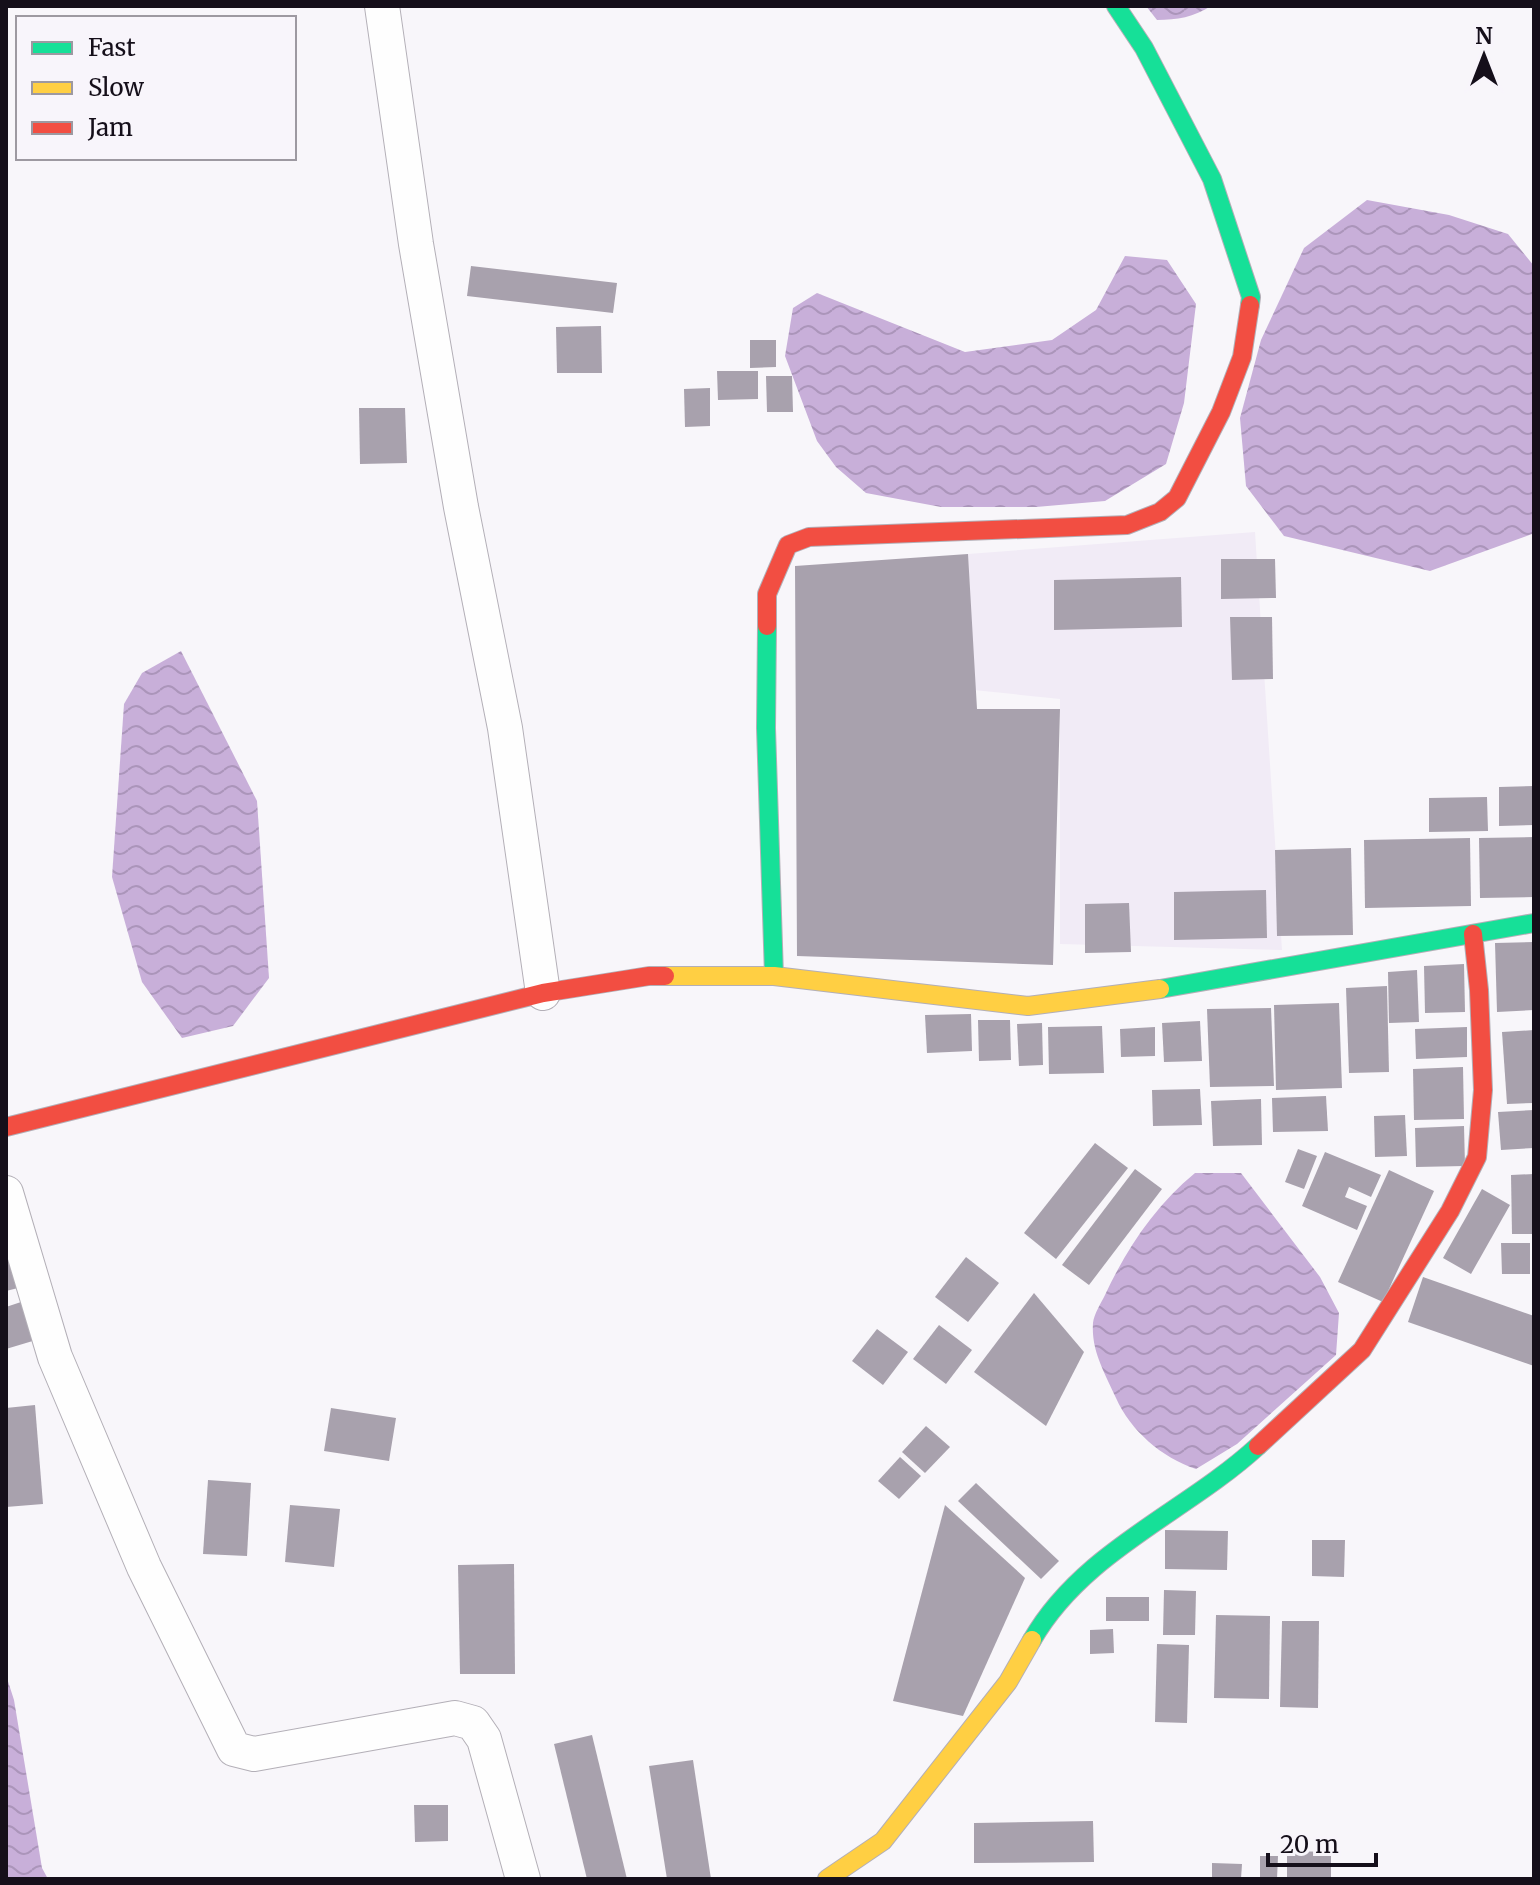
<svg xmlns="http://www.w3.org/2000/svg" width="1540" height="1885" font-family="Merriweather,serif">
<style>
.built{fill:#f1ebf6}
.water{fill:url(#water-waves)}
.building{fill:#a8a1ad}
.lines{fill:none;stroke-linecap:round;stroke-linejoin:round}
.street-casing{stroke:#b3afb7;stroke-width:36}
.fast-casing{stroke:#b3afb7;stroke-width:20}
.slow-casing{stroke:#b3afb7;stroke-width:20}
.jam-casing{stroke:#b3afb7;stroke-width:20}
.street{stroke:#fefefe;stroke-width:34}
.fast{stroke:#16e098;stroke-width:18}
.slow{stroke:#ffcf43;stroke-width:18}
.jam{stroke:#f24e42;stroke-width:18}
</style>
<defs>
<pattern id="water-waves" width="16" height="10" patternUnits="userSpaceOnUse" patternTransform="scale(2)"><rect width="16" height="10" fill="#c8afd9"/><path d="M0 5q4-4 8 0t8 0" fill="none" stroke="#ab95ba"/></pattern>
</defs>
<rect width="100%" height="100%" fill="#f8f6fa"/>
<path class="built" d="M1255,532L1282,950L1060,944V699L974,690L968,554Z"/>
<g class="water">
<path d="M1146,6H1211C1194,17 1177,20 1157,20Z"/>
<path d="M1367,200L1449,215L1508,234L1534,266V531L1532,534L1430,571L1284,536L1246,486L1240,418L1261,340L1304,248Z"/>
<path d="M1125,256L1167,260L1196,304L1184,403L1166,464L1105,501L1036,507H941L866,493L836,467L817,441L785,356L793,308L817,293L965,352L1052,340L1096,310Z"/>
<path d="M181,651L257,801L269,978L233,1026L182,1038L142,982L112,877L124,704L142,673Z"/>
<path d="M1195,1173H1241L1320,1277L1339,1313L1336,1355L1237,1444L1196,1469C1162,1458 1130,1430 1116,1398C1105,1373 1091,1351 1093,1323C1094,1314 1101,1303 1105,1295C1127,1248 1155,1206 1195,1173Z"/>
<path d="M6,1675L14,1700L42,1868L48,1879H6Z"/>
</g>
<g class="building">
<path d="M471,266L617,283L613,313L467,296Z"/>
<path d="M601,326L602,373H557L556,327Z"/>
<path d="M750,340H776V367L750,368Z"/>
<path d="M717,371H758V399L718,400Z"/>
<path d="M766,376H792L793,412H767Z"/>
<path d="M710,388V426L685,427L684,389Z"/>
<path d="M359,408H405L407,463L360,464Z"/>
<path d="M968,554L977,709H1060L1053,965L797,956L795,566Z"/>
<path d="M1221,559H1275L1276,598L1221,599Z"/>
<path d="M1181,577L1182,627L1054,630V580Z"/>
<path d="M1230,617H1272L1273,679L1232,680Z"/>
<path d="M1534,786V825L1499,826V787Z"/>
<path d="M1487,797L1488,831L1429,832V798Z"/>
<path d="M1534,837V897L1480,898L1479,838Z"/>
<path d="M1470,838L1471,906L1365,908L1364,840Z"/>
<path d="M1351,848L1353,935L1277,936L1275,850Z"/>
<path d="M1266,890L1267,938L1174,940V892Z"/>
<path d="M1129,903L1131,952L1085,953V904Z"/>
<path d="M1534,942V1010L1497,1012L1495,943Z"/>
<path d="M1464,964L1465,1012L1425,1013L1424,966Z"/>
<path d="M1417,970L1419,1022L1389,1023L1388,972Z"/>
<path d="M1387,986L1389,1072L1349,1073L1346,988Z"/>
<path d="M1339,1003L1342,1088L1276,1090L1274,1005Z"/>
<path d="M1271,1008L1274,1086L1210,1087L1207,1009Z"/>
<path d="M971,1014L972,1051L927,1053L925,1015Z"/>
<path d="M978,1020H1010L1011,1060L979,1061Z"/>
<path d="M1200,1021L1202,1061L1164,1062L1162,1023Z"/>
<path d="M1042,1023L1043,1065L1019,1066L1017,1024Z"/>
<path d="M1102,1026L1104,1073L1049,1074L1048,1027Z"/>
<path d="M1155,1027V1056L1121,1057L1120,1029Z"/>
<path d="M1467,1027V1057L1416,1059L1415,1029Z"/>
<path d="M1534,1030V1103L1507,1104L1502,1032Z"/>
<path d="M1463,1067L1464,1119L1414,1120L1413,1069Z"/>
<path d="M1200,1089L1202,1125L1153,1126L1152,1090Z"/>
<path d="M1326,1096L1328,1131L1273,1132L1272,1098Z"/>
<path d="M1261,1099L1262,1145L1213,1146L1211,1101Z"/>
<path d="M1534,1110V1148L1501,1150L1498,1112Z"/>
<path d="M1405,1115L1407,1156L1375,1157L1374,1116Z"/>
<path d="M1464,1126L1465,1166L1416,1167L1415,1128Z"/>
<path d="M1095,1143L1128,1168L1056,1259L1024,1233Z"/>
<path d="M1298,1149L1317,1156L1304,1189L1285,1182Z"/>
<path d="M1325,1152L1381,1175L1371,1197L1349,1187L1345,1197L1367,1206L1357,1230L1302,1206Z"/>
<path d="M1135,1169L1162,1189L1089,1285L1062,1265Z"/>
<path d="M1389,1170L1434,1191L1383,1302L1338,1282Z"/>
<path d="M1534,1174V1234H1512L1511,1175Z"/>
<path d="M1482,1189L1510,1205L1471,1274L1443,1258Z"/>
<path d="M1501,1243H1530V1274H1502Z"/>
<path d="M15,1253L22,1287L6,1291V1255Z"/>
<path d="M966,1257L999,1283L968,1322L935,1297Z"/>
<path d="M1423,1277L1534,1316V1366L1408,1322Z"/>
<path d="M1034,1293L1084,1352L1046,1426L974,1372Z"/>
<path d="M33,1298L46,1337L6,1349V1307Z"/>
<path d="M939,1325L972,1350L946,1384L913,1359Z"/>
<path d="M877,1329L908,1352L883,1385L852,1361Z"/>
<path d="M35,1405L43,1504L6,1507V1408Z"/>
<path d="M331,1408L396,1418L389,1461L324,1451Z"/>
<path d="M926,1426L950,1447L925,1473L902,1452Z"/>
<path d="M900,1457L921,1476L899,1499L878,1481Z"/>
<path d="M208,1480L251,1483L247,1556L203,1554Z"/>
<path d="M976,1483L1059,1561L1041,1579L958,1501Z"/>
<path d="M290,1505L340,1509L334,1567L285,1562Z"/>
<path d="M945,1505L1025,1578L963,1716L893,1701Z"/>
<path d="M1165,1530L1228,1531L1227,1570L1165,1569Z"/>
<path d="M1312,1540H1345L1344,1577L1312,1576Z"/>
<path d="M514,1564L515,1674H460L458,1565Z"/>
<path d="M1164,1590L1196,1591L1195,1635H1163Z"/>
<rect x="1106" y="1597" width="43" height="24"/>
<path d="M1216,1615L1270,1616L1269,1699L1214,1698Z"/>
<path d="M1282,1621H1319L1318,1708L1280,1707Z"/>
<path d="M1113,1629L1114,1653L1090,1654V1630Z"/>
<path d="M1157,1644L1189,1645L1187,1723L1155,1722Z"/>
<path d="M592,1735L627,1879H587L554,1744Z"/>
<path d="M693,1760L711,1879H667L649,1766Z"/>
<path d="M414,1805H448V1841L415,1842Z"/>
<path d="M1093,1821L1094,1862L974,1863V1823Z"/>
<path d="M1287,1851L1331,1852V1879H1287Z"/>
<path d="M1260,1856H1278L1277,1879H1260Z"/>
<path d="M1212,1863L1242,1864L1241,1879H1212Z"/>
</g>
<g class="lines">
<defs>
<g id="street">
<path d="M382,6L416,244L461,507L505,728L543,993"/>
<path d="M6,1193L55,1357L144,1567L234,1749L254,1754L455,1718L473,1723L484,1739L523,1879"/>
</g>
<g id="fast">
<path d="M1116,6L1144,48L1212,179L1251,297L1250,305"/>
<path d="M767,626L766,728L774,976"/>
<path d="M1160,989L1534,923"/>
<path d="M1032,1640C1083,1551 1185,1513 1258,1446"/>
</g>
<g id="slow">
<path d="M665,976H774L1028,1006L1160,989"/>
<path d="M827,1879L883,1841L1008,1682L1032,1640"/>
</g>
<g id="jam">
<path d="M767,626V594L788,545L809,537L1127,525L1160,512L1177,498L1221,412L1242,357L1250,305"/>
<path d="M6,1127L543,993L649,976H665"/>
<path d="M1258,1446L1362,1350L1450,1211L1477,1157L1483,1090L1479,990L1473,934"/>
</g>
</defs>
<use href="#street" class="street-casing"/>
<use href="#fast" class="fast-casing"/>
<use href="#slow" class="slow-casing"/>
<use href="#jam" class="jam-casing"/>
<use href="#street" class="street"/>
<use href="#fast" class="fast"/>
<use href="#slow" class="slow"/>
<use href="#jam" class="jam"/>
</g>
<rect width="1540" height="1885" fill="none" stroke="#150f1a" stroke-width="16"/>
<rect x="16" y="16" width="280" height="144" fill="#f8f5fb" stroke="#9d99a1" stroke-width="2"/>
<rect x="32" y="42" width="40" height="12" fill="#16e098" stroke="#9d99a1" stroke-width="2"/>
<text x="88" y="56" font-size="24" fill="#150f1a">Fast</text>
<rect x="32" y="82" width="40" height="12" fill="#ffcf43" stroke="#9d99a1" stroke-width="2"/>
<text x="88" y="96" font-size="24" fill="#150f1a">Slow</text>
<rect x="32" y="122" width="40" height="12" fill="#f24e42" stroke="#9d99a1" stroke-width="2"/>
<text x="88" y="136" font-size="24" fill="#150f1a">Jam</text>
<g transform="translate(1484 56)" stroke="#f8f5fb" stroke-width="6" paint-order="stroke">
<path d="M0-6L14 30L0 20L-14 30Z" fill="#150f1a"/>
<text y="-12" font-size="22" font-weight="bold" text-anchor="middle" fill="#150f1a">N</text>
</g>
<path d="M1268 1853v12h108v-12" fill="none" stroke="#150f1a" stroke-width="4"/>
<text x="1280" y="1853" font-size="24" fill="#150f1a" stroke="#f8f5fb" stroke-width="6" paint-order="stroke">20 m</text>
</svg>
